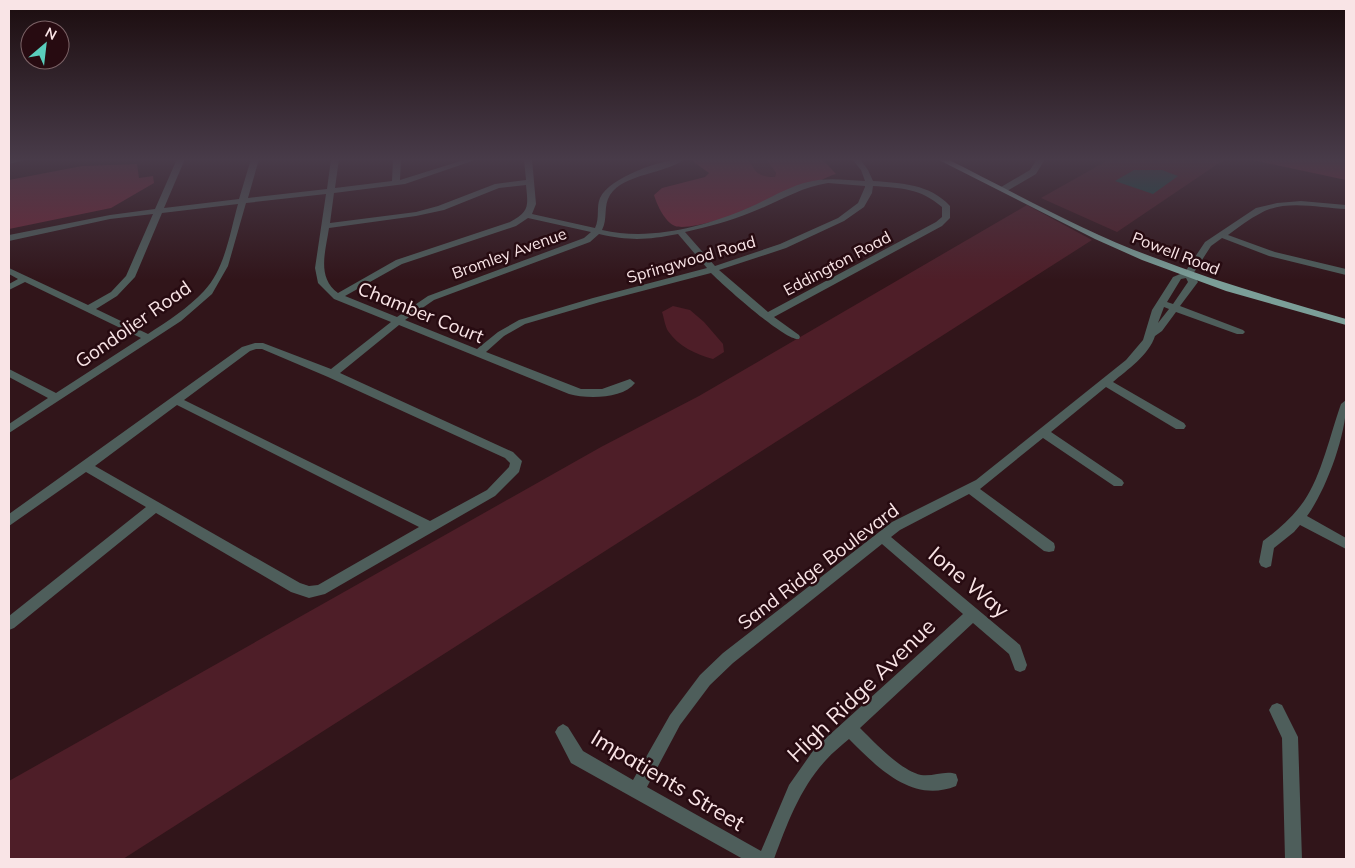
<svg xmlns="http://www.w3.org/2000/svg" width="1355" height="868" font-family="Mulish,sans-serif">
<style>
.green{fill:#4e1e28}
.forest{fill:#702637}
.water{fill:#115048}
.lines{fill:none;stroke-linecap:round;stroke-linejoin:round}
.minor{fill:#4e5e5b;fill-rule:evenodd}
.major{fill:#7b9e98;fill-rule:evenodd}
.labels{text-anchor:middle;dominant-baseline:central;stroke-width:5;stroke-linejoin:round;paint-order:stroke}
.far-street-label{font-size:16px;fill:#f9e4e6;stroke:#270b11}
.street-label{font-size:19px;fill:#f9e4e6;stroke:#270b11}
.near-street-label{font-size:22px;fill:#f9e4e6;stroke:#270b11}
</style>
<rect width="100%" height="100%" fill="#31151a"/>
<g class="green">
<path d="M749,159H766L776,173L775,177C758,177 756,174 749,159Z"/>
<path d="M1110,159H1225L1117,232L1041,198Z"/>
<path d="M1027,205L1092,240L123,859H9V781L601,447L699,396Z"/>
<path d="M673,306L690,310L704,322L723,344L724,352L713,359C697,355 678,346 668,331C665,326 664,318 662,312Z"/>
</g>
<g class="forest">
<path d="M694,159H749C755,173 759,177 775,177L776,173L766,159H820L826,163L836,174C825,177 815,184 805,188C782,198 695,233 675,226C665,222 657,205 654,195L662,188L705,177L709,173L691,160Z"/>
<path d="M1248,159H1346V180L1257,161Z"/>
<path d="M137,164L139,178L153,176L154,183L111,208L9,229V180L82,166Z"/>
</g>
<path class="water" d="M1134,170H1162L1178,176L1153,194L1115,181Z"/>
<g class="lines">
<g class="minor">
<path d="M14,159H29L9,164V160Z"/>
<path d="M177,159H185L164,208L239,199L251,159H259L248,198L327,189L331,159H339L335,188L392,181L393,159H401L400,180L467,159H478L405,184L334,193L330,223L416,212L438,206L495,184L526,180L524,159H532L536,204L532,214L595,228C600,218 596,207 600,198C610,177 662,159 684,159C667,174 624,173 610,195C603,206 608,219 602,230C650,241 704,227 748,208C767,200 787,187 808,182C827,177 846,180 865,181L861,170L852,159H860L868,170L873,181C901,183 930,184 950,206V218L942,226L774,317L799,335L800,337L799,339C786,342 723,285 711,273L600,302L525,324L504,336L486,352L581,389H602L630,379L635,383C623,399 587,399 569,394L399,325L340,373L513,452L522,461L519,472L495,496L325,594L309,598L291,592L156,513L14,628L9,630V616L146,507L86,472L9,526V514L242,347L255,343H263L331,369L391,322L334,299L318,283L315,268L326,194L246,203L228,266L212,294L181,321L9,433V424L48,398L9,377V369L56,393L141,338L25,282L9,290V284L18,279L9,274V268L88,305L111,292L126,276L153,214L110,219L9,241V235L110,215L155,209ZM828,183L865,186V187L858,203L838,218L780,244L715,266L685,232C708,227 730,221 752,212C778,202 801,187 828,183ZM526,185C528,206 530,211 510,222L396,260L338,293C316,277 326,250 329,228L416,216L444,210L499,188ZM873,186C901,188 920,188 942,207V217L936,222L768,312L719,270L786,248L844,221L864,207L872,193ZM238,204C230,232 225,269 204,291C188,308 168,321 148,334L96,309L117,296L135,277L162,213ZM528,218L591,232L584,238L428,296L397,317L345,296L402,264L516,226ZM599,234C630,241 647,240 678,234L707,268L593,298L519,320L498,332L477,349L405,320L434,300L590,242ZM256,349H262L328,377L505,458L510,463L509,467L487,490L430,521L184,400L250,351ZM177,405L419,527L318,585L309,586L300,583L95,466Z"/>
<path d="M1037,159H1045L1036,174L1007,191H1001V187L1030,170Z"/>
<path d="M1301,201L1346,205V209C1320,208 1285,199 1261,213C1249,219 1239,227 1228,235L1275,252L1346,269V275L1269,256L1222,238L1211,246L1193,274L1198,282L1180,306L1243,330L1245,332L1243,334H1237L1176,312L1162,331L1155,336C1149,355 1127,370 1113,382L1184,423L1186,426L1184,429H1176L1106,387L1051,432L1122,480L1124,483L1122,486H1114L1043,438L980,489L1054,543L1055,547L1054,551L1049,552L1044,551L969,494L900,530L891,537L1020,645L1027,665L1025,670L1020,672L1015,670L1009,654L973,623L860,728C875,743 900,770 921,775C933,777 945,770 956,774L958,780L956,786C912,804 877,767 849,739C841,746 833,752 826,760C800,788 787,824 774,859H743L571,763L555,732L558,727L563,724L568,727L583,751L633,780L670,715L700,675L723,653L892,522L976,480L1126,360L1143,340L1152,310L1173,277L1185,272L1205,242L1256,208L1277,203ZM1186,278L1188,282L1173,304L1167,302L1181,279ZM1164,307L1169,309L1158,323ZM882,544L963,614L815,748L789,785L761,851L647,787L680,725L710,685L733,663Z"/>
<path d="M1346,400C1348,431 1326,491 1307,516L1346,538V549L1300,525L1294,532L1274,548L1271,566L1266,568L1261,566L1259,562L1263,541C1279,529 1293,517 1304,501C1321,477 1331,432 1341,404Z"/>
<path d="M1277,703L1282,705L1298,737L1302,859H1285L1282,738L1269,710L1272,705Z"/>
</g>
<path class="major" d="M937,159H947C1014,192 1080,230 1150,256C1214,281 1280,300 1346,319V325L1226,291L1142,260L1095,239Z"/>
</g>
<linearGradient id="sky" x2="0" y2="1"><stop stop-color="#1b0c0e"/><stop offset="0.57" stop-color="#483b49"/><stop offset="1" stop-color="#483b49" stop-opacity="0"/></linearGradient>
<rect width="1355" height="280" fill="url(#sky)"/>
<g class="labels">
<g class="far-street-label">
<text transform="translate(509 253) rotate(-20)">Bromley Avenue</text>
<text transform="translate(1176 253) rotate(21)">Powell Road</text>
<text transform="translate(691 259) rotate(-16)">Springwood Road</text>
<text transform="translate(837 263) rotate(-28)">Eddington Road</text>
</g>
<g class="street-label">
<text transform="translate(421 312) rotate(22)">Chamber Court</text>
<text transform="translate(133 324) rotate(-35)">Gondolier Road</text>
<text transform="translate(818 566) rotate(-37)">Sand Ridge Boulevard</text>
</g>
<g class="near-street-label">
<text transform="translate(969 582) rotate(40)">Ione Way</text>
<text transform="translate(861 690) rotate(-44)">High Ridge Avenue</text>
<text transform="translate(668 780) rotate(31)">Impatients Street</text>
</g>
</g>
<rect width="1355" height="868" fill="none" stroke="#f9e4e6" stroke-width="20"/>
<g transform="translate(45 45) rotate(28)"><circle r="24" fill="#270b11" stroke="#7b6266"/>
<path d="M0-4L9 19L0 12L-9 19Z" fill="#5acebd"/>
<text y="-8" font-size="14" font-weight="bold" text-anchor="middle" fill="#f9e4e6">N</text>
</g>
</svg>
